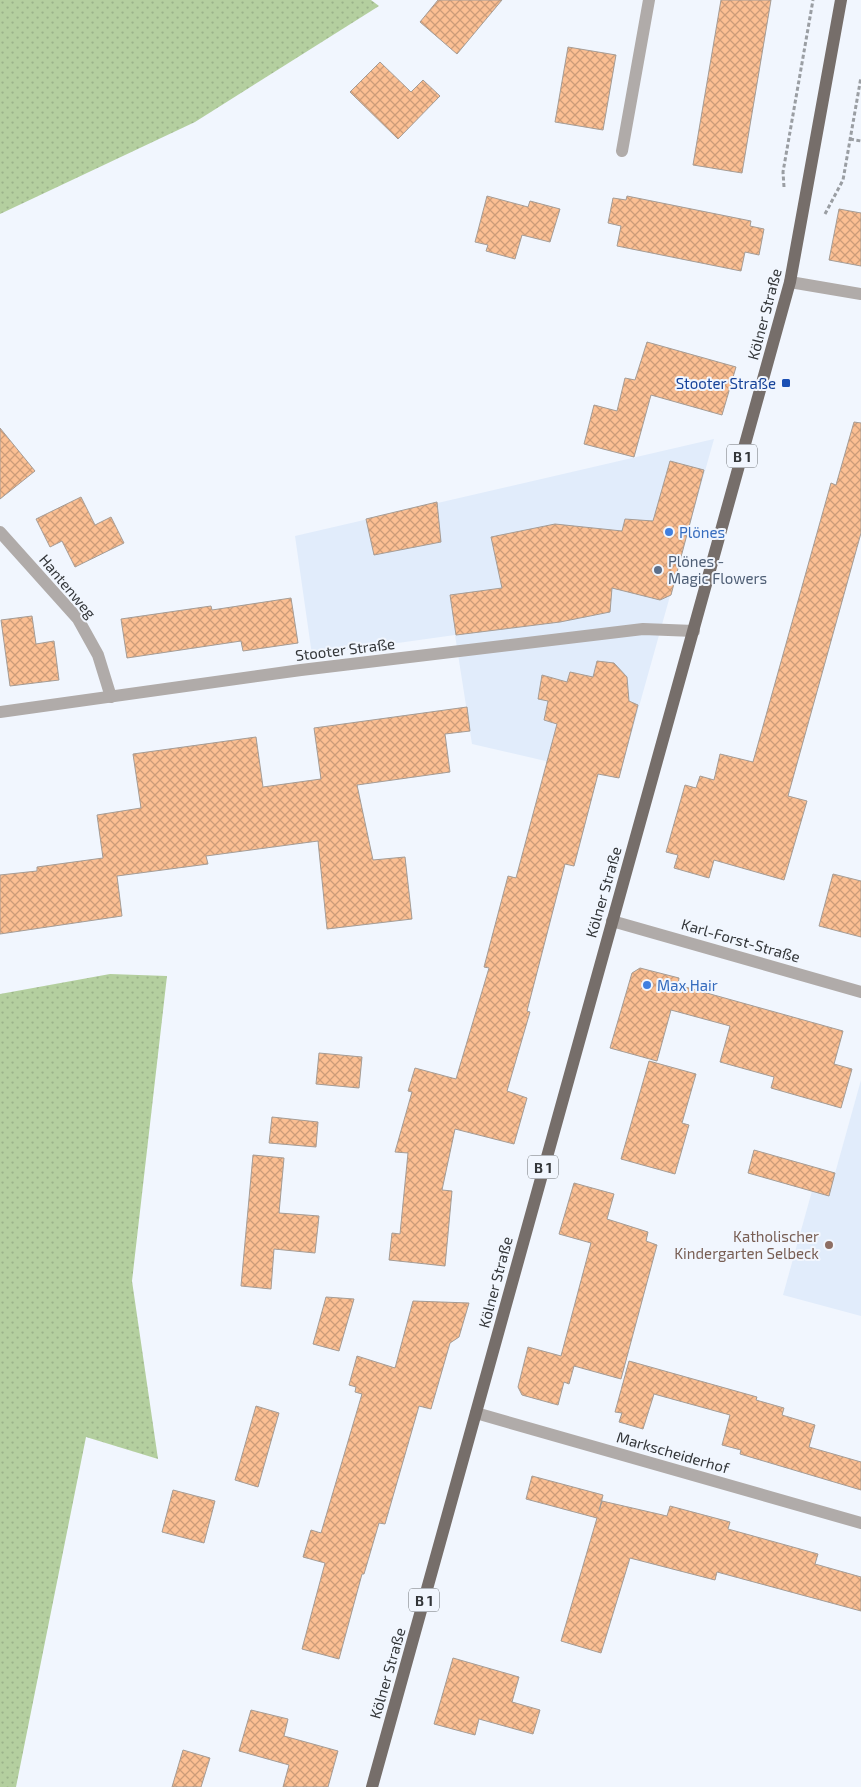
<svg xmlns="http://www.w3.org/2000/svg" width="861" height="1787" font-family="'Exo 2',sans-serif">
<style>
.built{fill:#e1ecfb}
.grass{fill:url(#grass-dots)}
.building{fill:url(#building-cross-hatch);stroke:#a59c95}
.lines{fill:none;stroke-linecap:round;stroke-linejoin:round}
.path{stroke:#9a9ea3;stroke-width:3;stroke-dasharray:4 2.5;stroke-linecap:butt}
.minor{stroke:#b0aba9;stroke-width:12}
.major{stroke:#766e6a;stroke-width:12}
.transit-dot{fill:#1a4fb4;stroke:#f1f6fe;stroke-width:2}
.shop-dot{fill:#3f7fe0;stroke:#f1f6fe;stroke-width:2}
.service-dot{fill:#5c6f8a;stroke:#f1f6fe;stroke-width:2}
.education-dot{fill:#8d6e63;stroke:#f1f6fe;stroke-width:2}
.labels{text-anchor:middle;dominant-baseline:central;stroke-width:4;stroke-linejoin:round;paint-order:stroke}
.shield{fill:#f1f6fe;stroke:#6c7074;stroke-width:1}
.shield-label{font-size:14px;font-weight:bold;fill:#333639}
.street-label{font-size:15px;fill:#333639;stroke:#f1f6fe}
.transit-label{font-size:15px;fill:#164399;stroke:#f1f6fe;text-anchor:end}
.shop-label{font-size:15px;fill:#366cbe;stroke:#f1f6fe;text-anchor:start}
.service-label{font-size:15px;fill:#4e5e75;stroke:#f1f6fe;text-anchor:start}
.education-label{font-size:15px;fill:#785e54;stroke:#f1f6fe;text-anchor:end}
</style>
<defs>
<pattern id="grass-dots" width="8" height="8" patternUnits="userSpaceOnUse" patternTransform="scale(1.25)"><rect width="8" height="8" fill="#b4cf9f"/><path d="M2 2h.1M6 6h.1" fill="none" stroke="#9bb28a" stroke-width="1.8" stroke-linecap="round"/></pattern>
<pattern id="building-cross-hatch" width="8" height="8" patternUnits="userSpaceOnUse" patternTransform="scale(1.25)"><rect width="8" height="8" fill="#fbbf93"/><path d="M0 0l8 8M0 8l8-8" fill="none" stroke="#cc9c79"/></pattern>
</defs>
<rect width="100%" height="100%" fill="#f1f6fe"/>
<g class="built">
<path d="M714,439L619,778L472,744L455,635L312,655L295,536Z"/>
<path d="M861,1080V1316L783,1295L812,1191L829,1195Z"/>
</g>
<g class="grass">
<path d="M0,0H371L379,6L195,122L0,214Z"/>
<path d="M110,974L167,976L132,1281L158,1459L86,1437L16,1787H0V994Z"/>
</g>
<g class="building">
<path d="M438,0H502L457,54L420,22Z"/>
<path d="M721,0H771L742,173L693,165Z"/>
<path d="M568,47L616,55L603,130L555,122Z"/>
<path d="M380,62L411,92L423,80L440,96L398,139L350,92Z"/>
<path d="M487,196L528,207L530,201L560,209L550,242L522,235L515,259L486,251L488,245L475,242Z"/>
<path d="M627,196L751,221L750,226L764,229L759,255L745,252L741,271L617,246L621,226L608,223L613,198L626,200Z"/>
<path d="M839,209L861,213V266L829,260Z"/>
<path d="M647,342L736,367L722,415L651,395L634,457L584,444L594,405L617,411L625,378L635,380Z"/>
<path d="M854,422L861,423V533L788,796L807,801L784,880L714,860L709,878L674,868L678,855L666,852L685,785L696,788L700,776L714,780L720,754L753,762L831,483L836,485Z"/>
<path d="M0,428L35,471L0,499Z"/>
<path d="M670,461L704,470L671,595L660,600L612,588L610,612L560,622L456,635L450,595L502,588L491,537L555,524L622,531L625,519L653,521Z"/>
<path d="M81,497L95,525L111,517L124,543L75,567L62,541L50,547L36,519Z"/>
<path d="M437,502L441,542L374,555L366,519Z"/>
<path d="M291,598L298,643L243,651L241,641L127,658L121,619L211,606L212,610Z"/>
<path d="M32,616L36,644L54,641L59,680L10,686L1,620Z"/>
<path d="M597,661L614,663L627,677L629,701L638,705L619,778L598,774L574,866L565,864L527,1011L530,1012L507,1091L527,1098L514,1144L455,1129L442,1190L452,1191L445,1266L389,1260L392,1233L400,1234L408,1153L395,1152L412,1092L408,1091L415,1068L456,1079L489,968L484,967L508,876L516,878L557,724L544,720L548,701L538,699L542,675L567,682L570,672L593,677Z"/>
<path d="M467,707L470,731L445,734L450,772L357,785L373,860L405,857L412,919L327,929L318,841L206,856L208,864L117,876L122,916L0,934V875L37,871V867L103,858L97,815L141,808L133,754L256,737L263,787L321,779L314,728Z"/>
<path d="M833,874L861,881V937L819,926Z"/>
<path d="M640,968L679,978L678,985L843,1031L834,1064L852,1069L841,1108L771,1088L774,1077L720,1062L730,1026L671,1010L657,1061L610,1048L632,973Z"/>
<path d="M319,1053L362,1057L359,1088L316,1084Z"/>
<path d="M649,1061L696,1074L682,1123L689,1125L675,1174L621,1159Z"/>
<path d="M272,1117L318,1122L316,1147L269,1143Z"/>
<path d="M754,1150L835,1173L829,1196L748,1173Z"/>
<path d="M253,1155L284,1158L279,1213L319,1216L315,1253L274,1249L271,1289L241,1286Z"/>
<path d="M574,1183L614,1194L607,1219L648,1232L646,1241L657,1245L621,1379L574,1366L569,1384L564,1382L558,1405L522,1395L518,1387L528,1347L561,1356L591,1243L559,1234Z"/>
<path d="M326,1297L354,1299L339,1351L313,1344Z"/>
<path d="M413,1301L469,1303L459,1337L450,1343L431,1409L419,1406L385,1524L379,1523L364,1574H362L339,1659L302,1649L325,1563L303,1557L311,1530L321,1533L362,1394L355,1392L356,1387L349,1385L357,1356L395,1368Z"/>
<path d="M629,1361L757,1397L756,1400L784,1408L782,1415L815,1425L809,1447L861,1462V1490L740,1454L741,1450L722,1445L730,1415L654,1394L643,1429L619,1422L622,1413L615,1412Z"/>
<path d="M256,1406L279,1413L258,1487L235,1480Z"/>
<path d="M532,1476L603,1495L599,1511L602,1501L667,1516L670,1506L730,1522L728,1529L818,1554L815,1564L861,1577V1611L717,1572L715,1580L630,1558L601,1653L561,1641L597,1518L526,1499Z"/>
<path d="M173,1490L215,1501L204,1543L162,1532Z"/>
<path d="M453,1658L519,1677L512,1702L540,1710L533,1734L479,1719L475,1735L434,1724Z"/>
<path d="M251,1710L288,1719L284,1736L338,1751L328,1787H283L289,1765L239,1751Z"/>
<path d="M183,1750L210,1758L201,1787H172Z"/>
</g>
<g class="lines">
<g class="path">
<path d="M850,139L861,141"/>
<path d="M784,187L783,172L813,0"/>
<path d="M825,214L843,180L861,77"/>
</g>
<g class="minor">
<path d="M622,151L649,0"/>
<path d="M790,282L861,294"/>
<path d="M0,532L78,619L98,655L111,697"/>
<path d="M0,712L301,670L643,629L694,631"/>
<path d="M612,921L861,992"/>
<path d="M476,1413L861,1523"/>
</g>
<path class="major" d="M372,1787L790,282L841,0"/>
</g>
<rect class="transit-dot" x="781" y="378" width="10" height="10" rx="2.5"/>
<g class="shop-dot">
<circle cx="669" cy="532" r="5"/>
<circle cx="647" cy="985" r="5"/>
</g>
<circle class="service-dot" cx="658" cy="570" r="5"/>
<circle class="education-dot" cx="829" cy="1245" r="5"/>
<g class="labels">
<g class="shield">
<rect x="727" y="444.5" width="30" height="23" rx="4"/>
<rect x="528" y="1155.5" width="30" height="23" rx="4"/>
<rect x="409" y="1588.5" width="30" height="23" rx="4"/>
</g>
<g class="shield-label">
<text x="742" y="456">B 1</text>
<text x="543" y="1167">B 1</text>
<text x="424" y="1600">B 1</text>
</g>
<g class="street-label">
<text transform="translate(764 314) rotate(-75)">Kölner Straße</text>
<text transform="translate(68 586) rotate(50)">Hantenweg</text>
<text transform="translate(345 649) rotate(-7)">Stooter Straße</text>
<text transform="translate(603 892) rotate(-74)">Kölner Straße</text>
<text transform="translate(741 940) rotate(16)">Karl-Forst-Straße</text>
<text transform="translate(495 1282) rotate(-75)">Kölner Straße</text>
<text transform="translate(673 1452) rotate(16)">Markscheiderhof</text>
<text transform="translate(387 1673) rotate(-74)">Kölner Straße</text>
</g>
<g class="transit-label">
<text x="776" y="383">Stooter Straße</text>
</g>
<g class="shop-label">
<text x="679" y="532">Plönes</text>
<text x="657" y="985">Max Hair</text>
</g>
<g class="service-label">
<text x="668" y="561">Plönes -<tspan x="668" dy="17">Magic Flowers</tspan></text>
</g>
<g class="education-label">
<text x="819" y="1236">Katholischer<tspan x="819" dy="17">Kindergarten Selbeck</tspan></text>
</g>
</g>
</svg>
